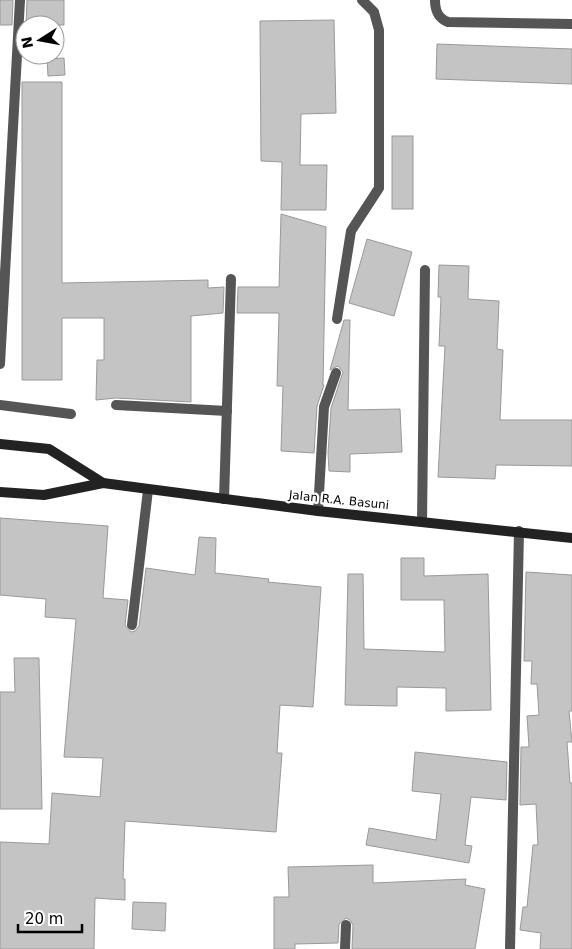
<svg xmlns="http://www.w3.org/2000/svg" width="572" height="949" font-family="'DejaVu Sans',sans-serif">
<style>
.building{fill:#c4c4c4;stroke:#999}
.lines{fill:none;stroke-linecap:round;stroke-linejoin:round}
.service{stroke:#555;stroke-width:10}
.minor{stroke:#555;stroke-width:10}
.secondary{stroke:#222;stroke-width:10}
.labels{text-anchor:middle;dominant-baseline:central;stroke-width:4.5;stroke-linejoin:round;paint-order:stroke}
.street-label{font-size:12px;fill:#000;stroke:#fff}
</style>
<rect width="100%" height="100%" fill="#fff"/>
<g class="building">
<path d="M0,0H13L12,25H0Z"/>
<path d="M27,0H64V25H26Z"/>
<path d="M334,20L336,113L301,114L300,165H327L326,210H281L282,162L261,161L260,21Z"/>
<path d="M437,44L572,49V84L436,79Z"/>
<path d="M64,58L65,75L48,76L47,59Z"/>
<path d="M22,82H62V283L208,280V288L224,287L223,313L191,316V402L116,398L96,400L97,360H104V318H62V380H22Z"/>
<rect x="392" y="136" width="21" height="73"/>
<path d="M281,214L326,227L323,385H324L317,406L314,453L281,451L283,386H277L279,313H237L238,287H279Z"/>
<path d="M367,239L412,252L394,316L349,303Z"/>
<path d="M439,265L469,266L468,299L499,301L497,349L503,350L500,420H572V466L496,465L495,479L438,477L445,346H439L441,297H438Z"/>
<path d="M344,320H350L348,410L400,409L402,452L350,454V472L329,471L328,453L331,408L343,372L338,366L330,370Z"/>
<path d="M0,518L108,526L103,598L128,600L125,625L131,632L135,631L139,626L146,568L195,575L199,537L216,538L215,573L269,579L268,582L321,587L313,707L280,705L277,753H282L276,832L125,821L123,879H125V900L95,898L94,949H0V842L49,844L52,793L100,797L103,758L64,757L76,619L45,617L46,599L0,595Z"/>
<path d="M401,558H424V576L488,574L491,710L446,711V688L397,687V706L345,705L348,574H363L364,649L445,652L444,600H401Z"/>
<path d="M526,572L572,575V711H569L572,742H567L570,783H572V949H540L541,933L520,930L523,907H527L533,845H538L536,804L520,805L521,747H529L527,716L539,715L537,684H531L532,661H524Z"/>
<path d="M14,658H39L42,809H0V692H15Z"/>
<path d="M415,752L507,762L506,800L471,797L465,845L472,846L469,863L366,845L369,828L436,840L441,794L412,791Z"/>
<path d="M373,865V883L466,879L465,885L485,889L475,949H352L353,925L350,920L346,918L339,924L338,943L295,944V949H274V897H289L288,867Z"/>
<path d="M133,902L166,903L165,931L132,929Z"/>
</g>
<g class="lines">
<g class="service">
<path d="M337,319L351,231L379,188V30L374,12L362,0"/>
<path d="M0,364L20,0"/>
<path d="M0,405L71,414"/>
<path d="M116,405L227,411"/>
<path d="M224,499L231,279"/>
<path d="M318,511L324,407L336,373"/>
</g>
<g class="minor">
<path d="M435,0C435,11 438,18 448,22L572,24"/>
<path d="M422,522L425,270"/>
<path d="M132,625L148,490"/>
<path d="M345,949L346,925"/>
<path d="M510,949L519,531"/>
</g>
<g class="secondary">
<path d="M0,444L49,449L103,483"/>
<path d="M0,492L44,495L103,483L318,511L572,538"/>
</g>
</g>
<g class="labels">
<g class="street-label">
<text transform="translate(339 500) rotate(6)">Jalan R.A. Basuni</text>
</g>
</g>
<g transform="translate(40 40) rotate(259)"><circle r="24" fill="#ffffff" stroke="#999999"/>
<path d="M0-4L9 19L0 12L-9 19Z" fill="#000000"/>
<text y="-8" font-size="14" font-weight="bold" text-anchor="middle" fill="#000000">N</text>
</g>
<path d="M18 924v8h64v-8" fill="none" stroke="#000000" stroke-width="2.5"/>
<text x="25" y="924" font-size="15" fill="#000000" stroke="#ffffff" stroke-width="4" paint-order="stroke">20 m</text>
</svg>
